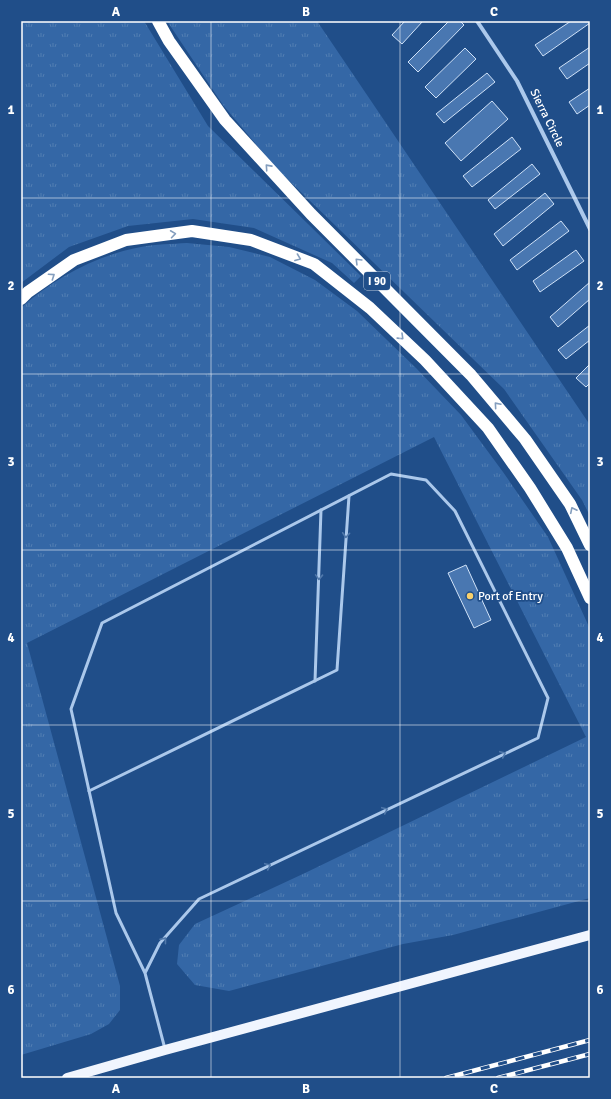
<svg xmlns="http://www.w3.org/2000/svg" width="611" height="1099" font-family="Signika,sans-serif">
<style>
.grass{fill:url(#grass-tufts)}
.building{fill:#4977b1;stroke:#d0e2f8}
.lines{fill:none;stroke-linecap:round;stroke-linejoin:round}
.service{stroke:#abc8eb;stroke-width:3}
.minor{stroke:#abc8eb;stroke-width:4}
.primary{stroke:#f0f5fe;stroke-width:10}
.motorway{stroke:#fff;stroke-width:12}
.rail-casing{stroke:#fff;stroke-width:4.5}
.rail{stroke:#204e89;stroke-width:3;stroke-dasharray:9;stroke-linecap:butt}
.oneway{stroke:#849ebe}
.oneway2{stroke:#5179ab}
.grid{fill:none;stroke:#fff;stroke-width:1;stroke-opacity:0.55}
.poi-dot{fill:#f8d06c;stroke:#204e89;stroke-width:1.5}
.labels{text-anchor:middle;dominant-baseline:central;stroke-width:3.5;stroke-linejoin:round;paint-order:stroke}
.shield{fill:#204e89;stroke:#bccadc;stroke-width:1}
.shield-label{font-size:11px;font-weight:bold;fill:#fff}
.street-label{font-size:12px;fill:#fff;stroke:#204e89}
.poi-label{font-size:12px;fill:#fff;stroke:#204e89;text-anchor:start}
.neatline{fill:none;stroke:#fff;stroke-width:1.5}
.grid-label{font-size:13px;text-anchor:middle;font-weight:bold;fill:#fff}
</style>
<defs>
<pattern id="grass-tufts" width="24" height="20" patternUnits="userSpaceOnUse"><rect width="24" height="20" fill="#3467a6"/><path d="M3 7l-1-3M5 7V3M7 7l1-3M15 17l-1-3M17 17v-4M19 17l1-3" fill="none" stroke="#527eb3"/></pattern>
</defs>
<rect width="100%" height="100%" fill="#204e89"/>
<g class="grass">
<path d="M21,21H144L208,126L361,276L354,283L332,263L254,228L193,219L128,226L69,247L21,283Z"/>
<path d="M167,21H317L590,425V516L582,500L504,389L275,167L223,105Z"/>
<path d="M187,243L229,247L270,257L315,280L357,311L416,368L461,415L503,472L548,537L590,629V898L453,935L403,944L229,991L195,985L177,964L179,945L195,924L305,873L586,737L434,437L27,643L120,986V1010L109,1024L91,1034L21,1055V308C54,278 97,255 141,247C156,244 172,244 187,243Z"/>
</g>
<g class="building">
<path d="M405,21H423L402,44L392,35Z"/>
<path d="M449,21H460L464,25L418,72L408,62Z"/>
<path d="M571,21H590V23L543,56L535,45Z"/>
<path d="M590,47V63L567,79L559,68Z"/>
<path d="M465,48L476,59L436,98L425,87Z"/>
<path d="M487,73L495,82L444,123L436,114Z"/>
<path d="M590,88V105L577,114L569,102Z"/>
<path d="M492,101L508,119L461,161L445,143Z"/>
<path d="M512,137L521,149L472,187L463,176Z"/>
<path d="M532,164L540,174L495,209L488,200Z"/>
<path d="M545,193L554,204L503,246L494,234Z"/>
<path d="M561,221L569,231L517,270L510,260Z"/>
<path d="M576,250L584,261L540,292L533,281Z"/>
<path d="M590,282V299L558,327L550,317Z"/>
<path d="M590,325V340L566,359L558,350Z"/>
<path d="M590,364V383L586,387L576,378Z"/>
<path d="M466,565L491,620L474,628L448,573Z"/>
</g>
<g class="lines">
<g class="service">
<path d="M315,681L321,510"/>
<path d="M89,791L337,670L349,496"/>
<path d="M145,973L160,943L199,899L538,738L548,698L455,511L426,480L391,474L102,623L71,709L116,913L145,973L165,1049"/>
</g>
<path class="minor" d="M477,21L517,81L590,229"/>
<path class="primary" d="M67,1078L165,1050L590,935"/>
<g class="motorway">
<path d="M158,21L169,41L225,120L311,214L471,375L525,439L570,504L590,545"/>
<path d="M21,299L28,292L74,260L126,240L192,231L251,240L314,264L370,308L425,360L488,428L530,488L567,548L590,598"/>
</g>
<defs>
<g id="rail">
<path d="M446,1078L590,1040"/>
<path d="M498,1078L590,1054"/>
</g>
</defs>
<use href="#rail" class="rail-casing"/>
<use href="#rail" class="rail"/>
</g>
<defs><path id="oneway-chevron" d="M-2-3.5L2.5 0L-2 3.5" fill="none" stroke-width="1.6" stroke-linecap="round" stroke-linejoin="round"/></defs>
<g class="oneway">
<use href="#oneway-chevron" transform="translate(268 167) rotate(-132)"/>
<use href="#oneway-chevron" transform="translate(173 234) rotate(-8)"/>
<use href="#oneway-chevron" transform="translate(298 258) rotate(21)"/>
<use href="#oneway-chevron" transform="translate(358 261) rotate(-135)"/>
<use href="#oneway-chevron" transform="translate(52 276) rotate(-34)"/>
<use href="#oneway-chevron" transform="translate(401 337) rotate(44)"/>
<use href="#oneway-chevron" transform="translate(497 405) rotate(-131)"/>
<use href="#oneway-chevron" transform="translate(573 510) rotate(-116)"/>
</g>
<g class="oneway2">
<use href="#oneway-chevron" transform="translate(346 535) rotate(94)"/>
<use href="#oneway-chevron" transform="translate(319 577) rotate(92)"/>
<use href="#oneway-chevron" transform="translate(503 754) rotate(-25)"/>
<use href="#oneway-chevron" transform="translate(385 810) rotate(-25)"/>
<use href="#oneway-chevron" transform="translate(268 866) rotate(-25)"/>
<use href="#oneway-chevron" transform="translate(164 940) rotate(-51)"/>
</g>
<path class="grid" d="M211,21V1078M400,21V1078M21,198H590M21,374H590M21,550H590M21,725H590M21,901H590"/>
<circle class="poi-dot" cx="470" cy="596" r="4"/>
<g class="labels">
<rect class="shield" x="364" y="272" width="26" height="18" rx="3"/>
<g class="shield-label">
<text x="377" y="281">I 90</text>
</g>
<g class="street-label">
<text transform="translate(547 118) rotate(64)">Sierra Circle</text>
</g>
<g class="poi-label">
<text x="478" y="596">Port of Entry</text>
</g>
</g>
<rect width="611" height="1099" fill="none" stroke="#204e89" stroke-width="44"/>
<rect x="22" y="22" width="567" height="1055" class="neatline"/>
<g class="grid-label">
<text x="116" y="16">A</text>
<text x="306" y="16">B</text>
<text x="494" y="16">C</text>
<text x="11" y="114">1</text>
<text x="600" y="114">1</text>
<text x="11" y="290">2</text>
<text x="600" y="290">2</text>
<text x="11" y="466">3</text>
<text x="600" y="466">3</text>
<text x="11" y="642">4</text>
<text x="600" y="642">4</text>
<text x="11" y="818">5</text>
<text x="600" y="818">5</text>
<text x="11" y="994">6</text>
<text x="600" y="994">6</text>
<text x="116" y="1093">A</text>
<text x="306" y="1093">B</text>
<text x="494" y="1093">C</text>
</g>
</svg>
